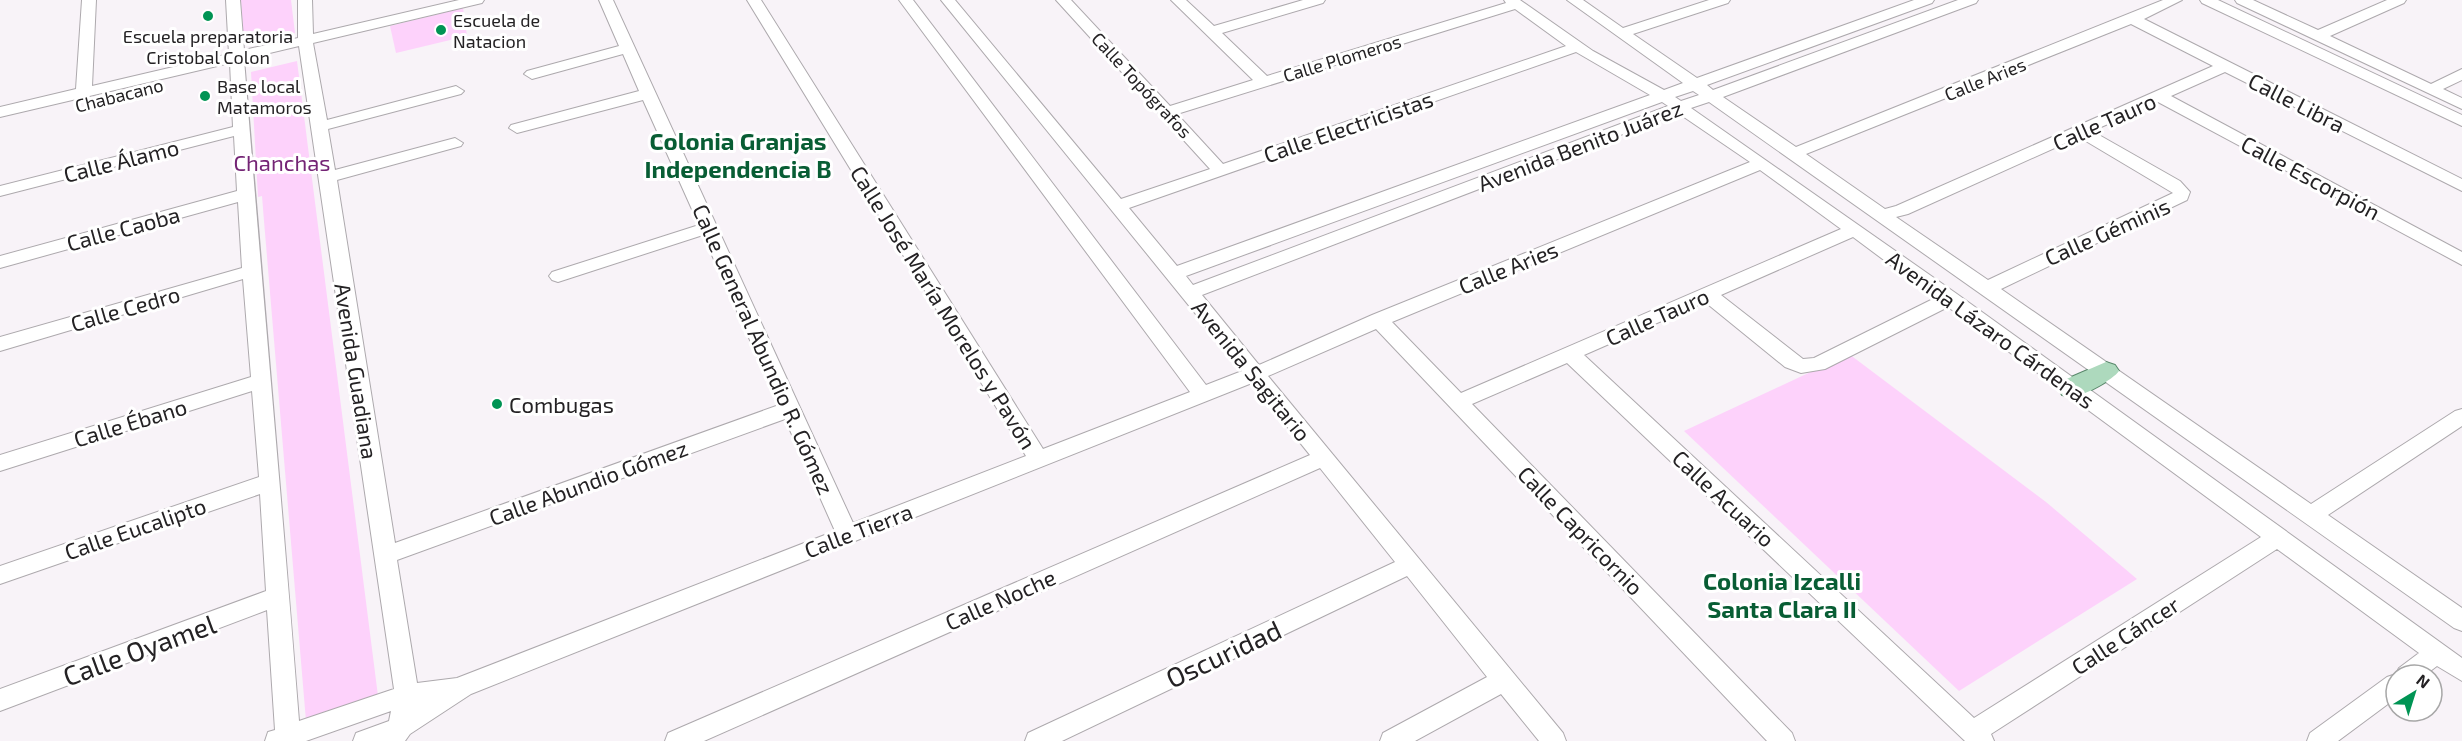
<svg xmlns="http://www.w3.org/2000/svg" width="2462" height="741" font-family="'Exo 2',sans-serif">
<style>
.green{fill:#fdd2fb}
.lines{fill:none;stroke-linecap:round;stroke-linejoin:round}
.minor-casing{stroke:#ada9ad;stroke-width:2}
.major-casing{stroke:#59886b;stroke-width:2}
.minor{fill:#fff;fill-rule:evenodd}
.major{fill:#add9bd;fill-rule:evenodd}
.poi-dot{fill:#009454;stroke:#fff;stroke-width:2}
.labels{text-anchor:middle;dominant-baseline:central;stroke-width:6;stroke-linejoin:round;paint-order:stroke}
.far-poi-label{font-size:18px;fill:#242224;stroke:#fff;text-anchor:start}
.far-street-label{font-size:18px;fill:#242224;stroke:#fff}
.street-label{font-size:22px;fill:#242224;stroke:#fff}
.park-label{font-size:22px;fill:#742475;stroke:#fff}
.poi-label{font-size:22px;fill:#242224;stroke:#fff;text-anchor:start}
.neighbourhood-label{font-size:24px;font-weight:bold;fill:#085d34;stroke:#fff}
.near-street-label{font-size:27px;fill:#242224;stroke:#fff}
</style>
<rect width="100%" height="100%" fill="#f8f3f8"/>
<g class="green">
<path d="M241,0H291L295,33L244,45Z"/>
<path d="M463,8L467,36L396,53L390,26Z"/>
<path d="M297,61L378,696L306,721L264,221L262,196L258,197L251,72Z"/>
<path d="M1849,354L2046,502L2137,579L1959,691L1684,431Z"/>
</g>
<g class="lines">
<defs>
<g id="minor">
<path d="M82,0H96L92,86L229,54L226,0H240L244,50L298,38V0H312L313,34L459,0H484L482,3L313,43L327,120L456,86L464,91L461,94L328,129L335,170L455,138L463,143L461,146L337,180L395,543L779,405L703,235L558,282L552,280L549,276L552,272L699,225L643,100L517,133L509,128L511,125L639,91L623,54L532,79L524,74L527,71L619,46L599,0H613L853,523L1026,456L747,0H761L1043,449L1190,392L899,0H913L1206,385L1242,371L941,0H955L1121,199L1210,169L1056,0H1071L1170,106L1253,80L1171,0H1186L1214,26L1303,0H1325L1323,3L1222,33L1267,76L1506,3L1504,0H1520L1593,51L1664,90L1683,83L1567,0H1583L1623,28L1709,0H1730L1728,3L1633,34L1697,78L1914,0H1934L1932,3L1707,85L1713,90L1958,0H1978L1976,3L1723,97L1796,147L2163,0H2182L2144,19L2462,179V191L2225,72L2171,96L2462,252V265L2158,102L2092,131L2180,181L2190,192L2187,200L2001,289L2311,504L2455,411L2462,409V426L2328,515L2462,608V631L2454,628L1709,102L1691,108L1957,294L2462,658V681L2437,666L2425,675H2396V698L2338,741H2307L2310,733L2387,677L2396,674L2399,668L2419,653L2277,549L1991,734L1994,741H1965L1567,363L1472,404L1792,733L1795,741H1767L1376,329L1268,376L1563,733L1566,741H1539L1501,694L1415,741H1380L1383,733L1487,677L1407,576L1062,741H1025L1028,733L1395,562L1320,468L704,741H665L668,733L1310,455L1252,383L471,694L410,734L405,741H353L356,733L389,721L391,711L306,741H265L268,732L275,730L267,610L0,711V689L266,591L260,494L0,584V566L259,477L252,391L0,471V455L251,377L243,279L0,351V337L242,268L238,202L0,268V256L237,191L234,136L0,196V186L233,127L230,63L0,117V107L76,89ZM1515,9L1566,46L1223,164L1177,114ZM2131,24L2213,66L1896,206L1885,209L1806,154ZM299,46L394,689L299,721C282,500 261,278 244,59ZM1576,52L1650,95L1177,266L1129,208ZM1693,91L1699,95L1681,101L1675,97ZM1662,102L1668,106L1193,285L1186,276ZM1678,113L1750,162L1372,315L1259,365L1202,295ZM2079,137L2173,193L1988,280L1896,217L1908,214ZM1760,170L1841,229L1461,393L1392,322ZM1853,237L1935,298L1814,358L1803,359L1721,295ZM1705,302L1785,367L1801,373L1825,369L1948,307L2261,537L1974,718L1584,355ZM785,419L835,531L457,678L417,683L397,560Z"/>
<path d="M2200,0H2218L2462,115V126L2202,3Z"/>
<path d="M2235,0H2253L2318,30L2387,0H2406L2404,3L2330,36L2431,84L2462,69V80L2443,89L2462,98V109L2237,3Z"/>
</g>
<path id="major" d="M2106,362L2115,365L2119,371C2114,379 2082,397 2072,397C2070,397 2063,395 2062,395L2058,388L2062,381Z"/>
</defs>
<use href="#minor" class="minor-casing"/>
<use href="#major" class="major-casing"/>
<use href="#minor" class="minor"/>
<use href="#major" class="major"/>
</g>
<g class="poi-dot">
<circle cx="208" cy="16" r="6"/>
<circle cx="441" cy="30" r="6"/>
<circle cx="205" cy="96" r="6"/>
<circle cx="497" cy="404" r="6"/>
</g>
<g class="labels">
<g class="far-poi-label">
<text x="453" y="20">Escuela de<tspan x="453" dy="21">Natacion</tspan></text>
<text x="208" y="36" text-anchor="middle">Escuela preparatoria<tspan x="208" dy="21">Cristobal Colon</tspan></text>
<text x="217" y="86">Base local<tspan x="217" dy="21">Matamoros</tspan></text>
</g>
<g class="far-street-label">
<text transform="translate(1342 58) rotate(-17)">Calle Plomeros</text>
<text transform="translate(1985 79) rotate(-22)">Calle Aries</text>
<text transform="translate(1142 85) rotate(47)">Calle Topógrafos</text>
<text transform="translate(119 95) rotate(-14)">Chabacano</text>
</g>
<g class="street-label">
<text transform="translate(2297 102) rotate(27)">Calle Libra</text>
<text transform="translate(2104 121) rotate(-24)">Calle Tauro</text>
<text transform="translate(1348 126) rotate(-19)">Calle Electricistas</text>
<text transform="translate(1580 145) rotate(-21)">Avenida Benito Juárez</text>
<text transform="translate(121 160) rotate(-14)">Calle Álamo</text>
<text transform="translate(2311 177) rotate(28)">Calle Escorpión</text>
<text transform="translate(123 228) rotate(-15)">Calle Caoba</text>
<text transform="translate(2107 231) rotate(-24)">Calle Géminis</text>
<text transform="translate(1508 267) rotate(-22)">Calle Aries</text>
<text transform="translate(944 307) rotate(58)">Calle José María Morelos y Pavón</text>
<text transform="translate(125 308) rotate(-16)">Calle Cedro</text>
<text transform="translate(1657 316) rotate(-24)">Calle Tauro</text>
<text transform="translate(1991 329) rotate(36)">Avenida Lázaro Cárdenas</text>
<text transform="translate(764 349) rotate(66)">Calle General Abundio R. Gómez</text>
<text transform="translate(1252 370) rotate(51)">Avenida Sagitario</text>
<text transform="translate(357 371) rotate(81)">Avenida Guadiana</text>
<text transform="translate(130 422) rotate(-17)">Calle Ébano</text>
<text transform="translate(588 482) rotate(-20)">Calle Abundio Gómez</text>
<text transform="translate(1724 498) rotate(43)">Calle Acuario</text>
<text transform="translate(135 528) rotate(-19)">Calle Eucalipto</text>
<text transform="translate(858 530) rotate(-21)">Calle Tierra</text>
<text transform="translate(1581 530) rotate(46)">Calle Capricornio</text>
<text transform="translate(1000 599) rotate(-24)">Calle Noche</text>
<text transform="translate(2125 635) rotate(-33)">Calle Cáncer</text>
</g>
<g class="park-label">
<text x="282" y="162">Chanchas</text>
</g>
<g class="poi-label">
<text x="509" y="404">Combugas</text>
</g>
<g class="neighbourhood-label">
<text x="738" y="140">Colonia Granjas<tspan x="738" dy="28">Independencia B</tspan></text>
<text x="1782" y="580">Colonia Izcalli<tspan x="1782" dy="28">Santa Clara II</tspan></text>
</g>
<g class="near-street-label">
<text transform="translate(139 649) rotate(-20)">Calle Oyamel</text>
<text transform="translate(1223 653) rotate(-25)">Oscuridad</text>
</g>
</g>
<g transform="translate(2414 693) rotate(38)"><circle r="28" fill="#ffffff" stroke="#a7a7a7" stroke-width="1.5"/>
<path d="M0-4.5L10 22L0 15L-10 22Z" fill="#009454"/>
<text y="-9" font-size="16" font-weight="bold" text-anchor="middle" fill="#242224">N</text>
</g>
</svg>
